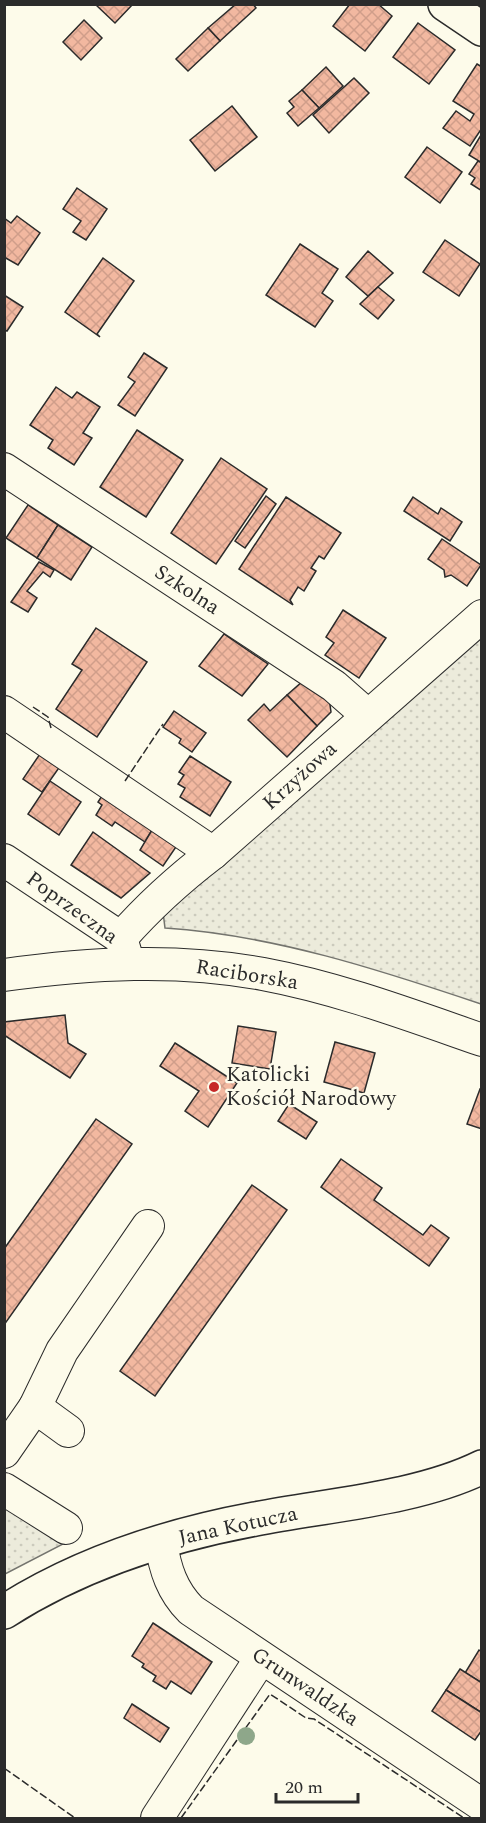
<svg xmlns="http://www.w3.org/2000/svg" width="486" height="1823" font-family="Spectral,serif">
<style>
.park{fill:url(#park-dots);stroke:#74746e;stroke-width:1.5}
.building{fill:url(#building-cross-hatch);stroke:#2b2b2b;stroke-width:1.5}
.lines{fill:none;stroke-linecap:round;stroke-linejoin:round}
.minor-casing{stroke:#2b2b2b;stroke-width:34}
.major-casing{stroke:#2b2b2b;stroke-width:36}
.minor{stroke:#fdfbea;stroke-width:32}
.major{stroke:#fdfbea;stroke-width:33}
.fence{stroke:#2b2b2b;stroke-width:1.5;stroke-dasharray:8 3;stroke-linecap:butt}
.tree{fill:#8ea78a}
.poi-dot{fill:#c62828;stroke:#fdfbea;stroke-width:2}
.labels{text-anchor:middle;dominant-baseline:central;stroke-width:4.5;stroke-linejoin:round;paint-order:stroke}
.street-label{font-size:21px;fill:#2b2b2b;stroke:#fdfbea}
.poi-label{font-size:21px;fill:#2b2b2b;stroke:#fdfbea;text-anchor:start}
</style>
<defs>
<pattern id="park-dots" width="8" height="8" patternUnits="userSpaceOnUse" patternTransform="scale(1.5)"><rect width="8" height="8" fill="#ecebdb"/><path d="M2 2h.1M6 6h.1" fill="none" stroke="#cbcabc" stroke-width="1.8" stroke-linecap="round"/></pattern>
<pattern id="building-cross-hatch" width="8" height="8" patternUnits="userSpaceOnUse" patternTransform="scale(1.5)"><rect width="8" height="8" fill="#f2b8a0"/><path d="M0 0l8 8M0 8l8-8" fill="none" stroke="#d09e8a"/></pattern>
</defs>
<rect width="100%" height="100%" fill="#fdfbea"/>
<g class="park">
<path d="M482,630L481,1004C380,970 273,935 165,928L163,912Z"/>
<path d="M5,1503L65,1543L5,1574Z"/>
</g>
<g class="building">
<path d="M95,4H133L115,23Z"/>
<path d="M236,4H253L256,8L220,41L208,28Z"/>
<path d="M350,4H378L392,16L365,51L333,26Z"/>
<path d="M84,20L102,38L81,60L63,42Z"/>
<path d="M418,23L455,50L429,84L393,57Z"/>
<path d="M208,28L220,41L188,71L176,59Z"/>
<path d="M477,64L482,67V128L470,146L443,128L456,111L470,121L474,114L453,101Z"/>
<path d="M326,67L343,86L319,108L302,90Z"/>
<path d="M354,78L369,93L329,133L313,115Z"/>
<path d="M302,90L319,108L298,126L287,113L294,107L289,101Z"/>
<path d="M232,106L257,137L215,171L190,140Z"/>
<path d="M481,135H482V163L469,155Z"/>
<path d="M427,147L462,172L440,203L405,177Z"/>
<path d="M478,161L482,163V191L471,184L475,178L469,174Z"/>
<path d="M77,188L107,209L86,240L73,232L81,221L63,209Z"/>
<path d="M17,216L40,233L18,265L4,257V218L11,223Z"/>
<path d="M445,240L480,264L459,296L423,272Z"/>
<path d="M300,244L338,269L322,293L333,301L315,327L266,295Z"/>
<path d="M368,251L393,273L368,296L346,277Z"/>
<path d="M103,258L134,281L97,334L100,337L65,312Z"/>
<path d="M378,287L394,300L378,319L360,304Z"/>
<path d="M4,295L23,307L7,331L4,330Z"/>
<path d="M144,353L167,368L135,416L118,405L135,382L128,377Z"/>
<path d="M56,387L72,398L77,392L100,407L83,433L92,438L74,465L48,448L53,440L30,425Z"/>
<path d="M137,430L183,460L146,517L100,487Z"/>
<path d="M221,458L267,489L216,564L171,533Z"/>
<path d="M266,496L276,504L245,548L235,541Z"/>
<path d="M286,497L341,533L324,559L319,556L311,568L316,571L304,591L298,587L290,600L293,605L239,569Z"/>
<path d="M413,497L438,514L441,508L462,522L450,541L404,511Z"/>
<path d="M28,505L58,525L37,558L6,538Z"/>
<path d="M58,525L92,547L71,580L37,558Z"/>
<path d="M442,539L481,565L467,586L451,575L445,577L444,570L428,559Z"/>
<path d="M39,562L54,570L50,577L43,572L27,591L37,598L28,612L11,602Z"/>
<path d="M343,610L386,638L359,678L325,655L334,643L326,637Z"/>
<path d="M96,628L147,662L97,737L56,709L82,670L72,664Z"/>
<path d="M224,634L268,664L242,696L199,666Z"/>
<path d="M303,681L329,698L331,712L317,726L287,695Z"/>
<path d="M287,695L317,726L287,757L248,720L264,704L270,711Z"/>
<path d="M174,711L206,733L192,752L179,743L181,739L163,727Z"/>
<path d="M44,748L63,762L42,792L23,779Z"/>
<path d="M190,756L231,782L210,816L180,797L185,788L178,784L184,775L179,772Z"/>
<path d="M50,781L81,802L59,835L28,814Z"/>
<path d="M105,791L155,825L145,842L115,822L112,826L96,815L102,805L98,802Z"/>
<path d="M155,825L180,841L163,866L140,850Z"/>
<path d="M93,832L150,873L121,898L71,865Z"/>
<path d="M65,1015L68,1043L86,1054L70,1078L4,1035V1022Z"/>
<path d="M238,1026L276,1032L270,1069L232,1063Z"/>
<path d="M335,1042L375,1053L364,1093L324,1082Z"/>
<path d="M175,1043L237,1083L208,1127L185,1111L199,1091L160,1066Z"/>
<path d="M480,1089L482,1090V1129L467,1124Z"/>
<path d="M289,1104L317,1122L306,1139L278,1121Z"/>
<path d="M96,1119L132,1144L4,1325V1249Z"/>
<path d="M341,1159L382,1188L374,1200L423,1235L431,1225L449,1238L429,1266L321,1187Z"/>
<path d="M252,1185L287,1210L155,1396L120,1371Z"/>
<path d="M153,1623L212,1662L191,1694L171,1681L166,1689L153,1681L156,1676L142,1667L144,1664L132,1656Z"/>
<path d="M479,1650L482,1652V1683L465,1673Z"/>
<path d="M460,1669L482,1683V1713L446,1690Z"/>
<path d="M446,1690L482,1713V1730L475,1740L432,1711Z"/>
<path d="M132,1704L169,1728L160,1742L124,1718Z"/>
</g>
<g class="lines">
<defs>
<g id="minor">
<path d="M4,469L334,686L367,715"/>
<path d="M4,712L213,853"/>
<path d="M4,860L121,938L127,958"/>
<path d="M121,938C149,906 179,879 213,853L482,616"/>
<path d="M4,975C90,963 178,958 263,974C338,988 410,1015 482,1040"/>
<path d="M35,1407L62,1351L148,1226"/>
<path d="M4,1452L35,1407L68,1431"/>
<path d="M4,1489L66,1528"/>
<path d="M161,1543C165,1569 172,1591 191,1610L482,1805"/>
<path d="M157,1818L261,1658"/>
</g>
<g id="major">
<path d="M445,4L482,29"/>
<path d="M4,1612C79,1564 169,1535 255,1519C326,1505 417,1499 482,1467"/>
</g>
</defs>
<use href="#minor" class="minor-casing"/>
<use href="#major" class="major-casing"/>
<use href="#minor" class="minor"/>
<use href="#major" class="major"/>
<g class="fence">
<path d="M33,707L48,717L51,728"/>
<path d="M125,781L163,724"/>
<path d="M4,1768L75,1818"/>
<path d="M181,1818L270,1694L306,1718L314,1719L464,1818"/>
</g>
</g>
<circle class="tree" cx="246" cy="1736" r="9"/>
<circle class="poi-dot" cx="214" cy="1087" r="6"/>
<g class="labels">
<g class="street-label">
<text transform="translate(187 590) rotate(33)">Szkolna</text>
<text transform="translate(300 776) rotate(-42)">Krzyżowa</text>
<text transform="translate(72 908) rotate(36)">Poprzeczna</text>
<text transform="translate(247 975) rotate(9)">Raciborska</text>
<text transform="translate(238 1526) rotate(-12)">Jana Kotucza</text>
<text transform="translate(305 1687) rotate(34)">Grunwaldzka</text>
</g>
<g class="poi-label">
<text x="226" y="1075">Katolicki<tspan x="226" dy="24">Kościół Narodowy</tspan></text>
</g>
</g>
<rect width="486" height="1823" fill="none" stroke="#2b2b2b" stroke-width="12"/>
<path d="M276 1793v9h82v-9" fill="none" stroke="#2b2b2b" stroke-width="3"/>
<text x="285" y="1793" font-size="18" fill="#2b2b2b" stroke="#fdfbea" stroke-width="4.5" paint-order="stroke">20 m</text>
</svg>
